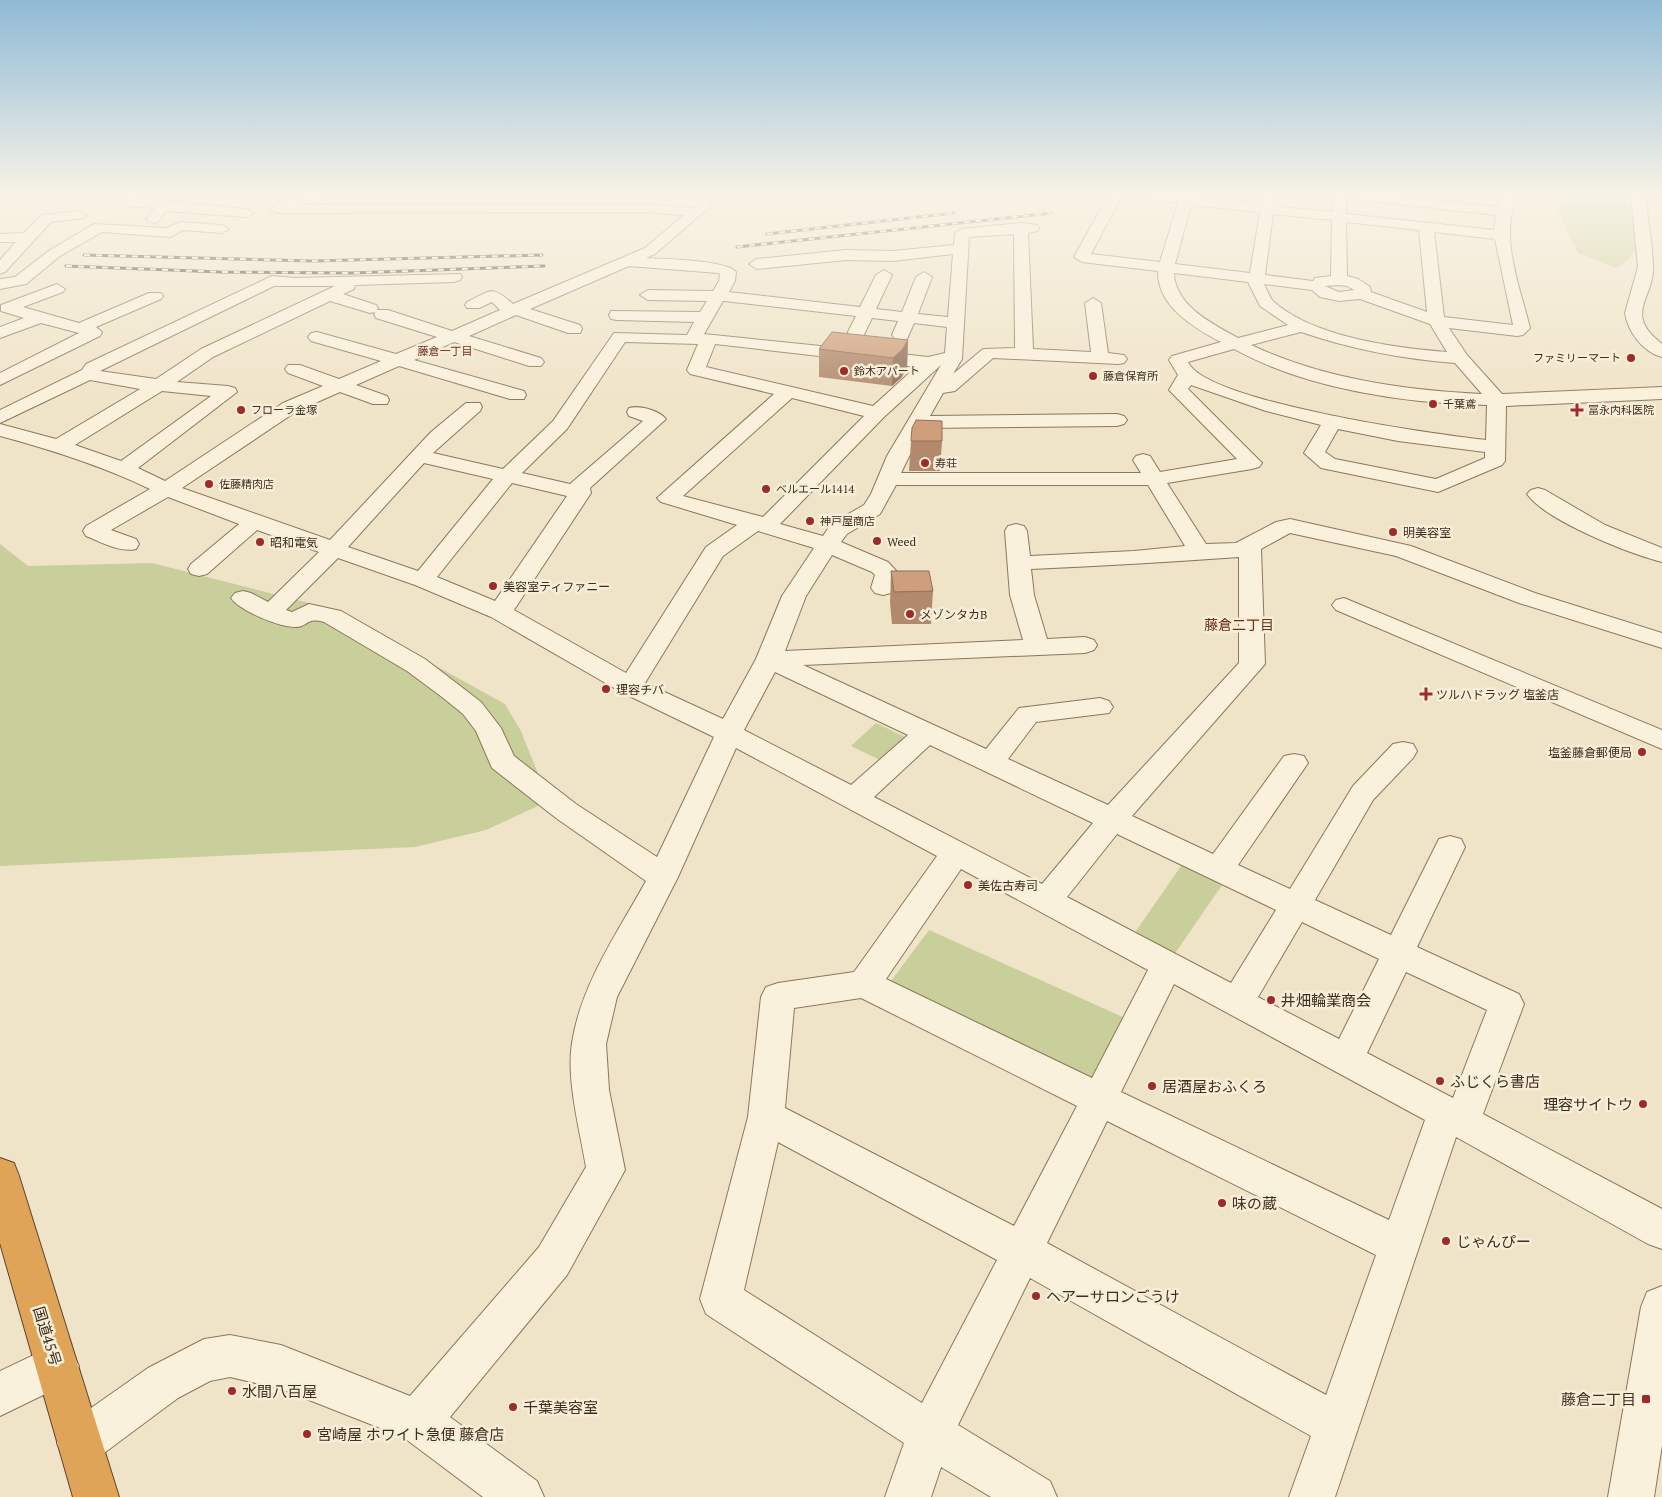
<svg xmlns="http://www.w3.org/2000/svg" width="1662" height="1497" font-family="'PT Serif','Noto Sans JP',serif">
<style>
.green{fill:#c9cf9b}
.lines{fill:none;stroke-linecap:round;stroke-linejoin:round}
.minor-casing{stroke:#8d765c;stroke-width:2}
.highway-casing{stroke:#5b4430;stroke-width:2}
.minor{fill:#faf1dc;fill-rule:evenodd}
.highway{fill:#e0a458;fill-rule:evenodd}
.rail-casing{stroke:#3d2e20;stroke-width:3}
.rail{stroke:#f7eed8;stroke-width:2;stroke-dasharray:6;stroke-linecap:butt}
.wall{fill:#b2896c}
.shaded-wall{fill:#916f58}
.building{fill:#cf9f7d;stroke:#916f58}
.poi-dot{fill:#9e2a2b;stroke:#f7eed8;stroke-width:2}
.labels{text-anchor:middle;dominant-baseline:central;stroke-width:5;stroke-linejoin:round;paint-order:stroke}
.far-neighbourhood-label{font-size:11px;fill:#6b2e1e;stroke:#f7eed8}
.far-poi-label{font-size:11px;fill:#3d2e20;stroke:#f7eed8;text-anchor:start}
.poi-label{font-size:12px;fill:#3d2e20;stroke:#f7eed8;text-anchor:start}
.neighbourhood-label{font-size:14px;fill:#6b2e1e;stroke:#f7eed8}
.near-poi-label{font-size:15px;fill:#3d2e20;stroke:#f7eed8;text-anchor:start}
.near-street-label{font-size:15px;fill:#3d2e20;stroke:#f7eed8}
</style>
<rect width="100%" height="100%" fill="#f0e4c8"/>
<g class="green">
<path d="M1551,196H1635L1641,242L1629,259L1616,268L1578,253Z"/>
<path d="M0,544L28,566L152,563L333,609L505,704L521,731L549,801L486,830L415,847L0,866Z"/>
<path d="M876,723L905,737V745L884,762L851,746Z"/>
<path d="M1188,856L1229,875L1167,965L1127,944Z"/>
<path d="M929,930L1125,1018L1086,1093L882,993Z"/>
</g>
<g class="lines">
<defs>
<g id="minor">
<path d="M129,196H143L141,199L247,209L254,213L247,217L166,211L158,222L153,223L146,219L154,208L127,206L125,203Z"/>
<path d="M302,196H327L325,199L300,205L641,204L693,208L707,196H722L655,254L646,258C663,259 727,260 736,272L735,281L729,292L860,307L876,275L884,270L892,275L876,309L902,312L916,277L924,272L932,277L918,314L948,317L953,254L893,261L846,260L757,269L749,264L757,259L846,250L893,251L954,245L955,233L962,229L1021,223L1037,225L1039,228L1037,231L1028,233L1033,349L1091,352L1085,303L1093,298L1101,303L1108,353L1124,355L1127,359L1124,363L1118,364L993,358L955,391L943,393L930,416L1117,414L1124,416L1127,420L1124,424L1117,426L923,428L901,473H1141L1133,460L1136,456L1143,454L1150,456L1160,472L1237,459L1169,390L1178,375L1169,360L1172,356L1221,342C1194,328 1157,306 1158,271L1082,262L1074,257L1108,196H1122L1091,254L1160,262L1178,203L1151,200L1144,196H1194L1260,204V196H1274V206L1332,212V196H1346V214L1494,230L1496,215L1360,200L1353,196H1397L1498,207L1503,196H1517C1499,238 1520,286 1530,328L1523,335L1517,336L1449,328L1467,355L1502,394L1662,387V399L1506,406L1505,461L1502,465L1438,492L1321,468L1304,453L1321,425L1266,411L1191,385L1188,389L1262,463L1259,467L1252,469L1167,483L1206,544L1236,543L1276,522L1290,519L1411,546L1535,593L1662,633V648L1519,603L1396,556L1290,533L1261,549L1265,664L1132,816L1213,854L1284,756L1294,754L1304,756L1308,763L1238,865L1290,889L1353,786L1393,744L1403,742L1413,744L1417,751L1413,758L1373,800L1315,900L1391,935L1439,839L1450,836L1461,839L1465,847L1417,947L1519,994L1524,1004L1483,1114L1662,1209V1249L1648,1244L1456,1137L1335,1497H1289L1311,1436L1030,1278L958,1425L1050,1481L1057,1497H991L941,1467L931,1497H885L904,1443L706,1314L700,1299L748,1117L761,997L766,987L778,983L854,972L937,856L736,748L678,877L617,997L606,1044L609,1090L625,1170L567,1275L450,1417L537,1481L544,1497H483L403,1437L281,1389L230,1377L210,1381L178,1398L96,1459L80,1466L64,1459L57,1443L64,1427L148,1368L204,1339L230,1335L281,1345L410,1396L539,1247L586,1167C580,1131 566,1079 572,1043C581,984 618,932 646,881L556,818L492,768L476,731L463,714L442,697L407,671L324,622C305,617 309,627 295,627C279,627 240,611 231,598L235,593L243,591L251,593L268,602L319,552L257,530L207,574L199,576L191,574L188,569L191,564L239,524L168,497L111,530L136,539L139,544L136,549C120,553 101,542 86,536L83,531L86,526L150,489C102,466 52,450 0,436V424L56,439L140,389L90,380L0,423V410L82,370L86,364L272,276L295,278L460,274L462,277L460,280L454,282L355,285L354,289L343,294L376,305L378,308L377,310H388L452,331L500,310L492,302L479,308H467L465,305L467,302C492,290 491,285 513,304L645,248L684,215L641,212L277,213L270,209L281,201ZM1191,205L1260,212L1250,273L1175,264ZM1273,214L1332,220L1331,276L1315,278L1313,281L1265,275ZM1346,222L1419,230L1427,312L1371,292L1370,287L1358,279L1347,276ZM1434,232L1495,239L1513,325L1444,317ZM1014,234L1015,348L983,349L953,374L962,359L969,237ZM629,266L718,273L720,274L719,281L713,291L648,290L640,295L648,300L707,301L700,312L611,311L609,315L611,319L617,320L694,322L687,335L614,333L553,421L503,469L433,453L480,411L482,407L480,403H466L431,432L330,540L182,488L297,411L340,392L373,404H387L389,400L387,396L356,385L399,366L510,399H524L526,395L524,391L414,360L454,342L529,366H541L544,362L541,358L469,336L516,315L568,333H580L582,329L580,325L530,309ZM1174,273L1248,282L1260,306L1288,325L1238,338C1213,324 1175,306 1174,273ZM1264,284L1312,290L1320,297L1339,301L1360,299L1430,324L1447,352C1396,348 1312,337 1273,301C1269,297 1267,289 1264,284ZM1339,285L1347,286L1354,290L1339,292L1325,286ZM274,286H335L201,349L156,379L100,371ZM330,301L370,313L375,312L374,314L376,318L437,337L396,354L317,332L311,333L308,337L311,341L381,361L339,379L300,365H288L285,369L288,373L323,386L283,403L165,481L138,468L237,392L235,388L228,386L177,382L213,357ZM723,301H724L856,316L840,348L704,334ZM872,318L898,321L892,335L895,339H907L914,323L947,327L945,353L928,357L857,349ZM1301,332C1351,349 1402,359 1455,363L1482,394C1403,390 1324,379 1251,345ZM625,342L698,344L687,370L690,374L774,394L657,498L661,502L737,525L706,547L626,673L514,610L591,493L590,488L666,419C659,410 639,405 629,408L627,412L629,416L643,421L570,484L522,473L567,429ZM715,344L916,367L873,406L706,367ZM1234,349C1306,389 1406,404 1487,405L1486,440C1438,435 1205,402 1188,362ZM941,365L887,456L871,494L864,505L831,524L823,536L780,524L884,417ZM162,391L211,396L121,461L75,445ZM792,398L864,416L763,517L683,496ZM1338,429L1398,441L1485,452V458L1436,479L1335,459L1325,452ZM424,463L493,479L418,571L348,547ZM512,483L567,496L495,601L437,577ZM896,485H1148L1185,546L1134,551L1030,556L1027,531L1024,526L1016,524L1008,526L1005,531L1010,595L1023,640L785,651L806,596L832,555L872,572L875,575L871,588L875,593L883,595L891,593L899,574L888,562L841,542L847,534L880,514ZM758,531L814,548L782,596L756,659L723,719L645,683L723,556ZM1239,557V663L1108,805L1008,759L1036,722L1109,713L1113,707L1109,701L1100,698L1019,708L986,749L803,665L1085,653L1094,650L1097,645L1094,640L1085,637L1047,639L1034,595L1031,569C1100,566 1170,562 1239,557ZM338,558L415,585L491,617L621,692L714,737L657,857L576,804L514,756L501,728L481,702L425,659L341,611L309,604L292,612L286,610ZM775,672L908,735L851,785L744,730ZM930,745L1093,823L1042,884L874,797ZM1117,834L1276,910L1231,983L1067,897ZM961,869L1148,970L1092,1078L886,979ZM1302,922L1379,959L1339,1039L1258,997ZM1406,972L1487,1010L1453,1098L1367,1053ZM1174,984L1425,1120L1389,1220L1121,1092ZM861,998L1077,1106L1014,1226L785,1108L794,1008ZM1107,1121L1376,1255L1326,1395L1047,1243ZM778,1142L997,1260L922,1403L744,1290Z"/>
<path d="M1631,196H1645C1648,219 1652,242 1653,265C1655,299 1622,313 1662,344V357C1643,352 1628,332 1625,313L1638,267Z"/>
<path d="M79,211L86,215L84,218L51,222L5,272L0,274V260L16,242H0V234L24,233L42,215Z"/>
<path d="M180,222L222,225L229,229L222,233L183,230L170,237L102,232L60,256L26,284L0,289V279L15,277L50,250L94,224L167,228Z"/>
<path d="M57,284L65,289L63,292L23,307L79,323L149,293H161L163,296L161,299L96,327L102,332L100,336L0,385V373L79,333L41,323L0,338V327L24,318L1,311V305Z"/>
<path d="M1538,488L1545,490L1605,525L1662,548V562C1630,554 1546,521 1527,494L1531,490Z"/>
<path d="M1344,598L1662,730V749L1336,610L1332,605L1336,600Z"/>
<path d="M1662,1286V1445L1654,1497H1608L1641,1307L1647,1292Z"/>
<path d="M57,1344L72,1351L79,1366L72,1381L0,1416V1371Z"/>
</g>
<path id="highway" d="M0,1158L14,1163L19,1176L119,1497H73L0,1243Z"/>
</defs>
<use href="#minor" class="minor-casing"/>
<use href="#highway" class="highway-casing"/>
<use href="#minor" class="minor"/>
<use href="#highway" class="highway"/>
<defs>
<g id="rail">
<path d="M767,234L954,213"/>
<path d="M737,247L1052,213"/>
<path d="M84,255L313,261L542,255"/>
<path d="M66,266L221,272L352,273L544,266"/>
</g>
</defs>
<use href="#rail" class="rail-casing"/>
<use href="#rail" class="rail"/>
</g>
<g class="wall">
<path d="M908,340L907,368L901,378L892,386L819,377V349Z"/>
<path d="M911,441H942L940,471H909Z"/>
<path d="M891,571L933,591L931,624H892L890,603Z"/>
</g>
<path class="shaded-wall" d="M908,340L907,368L901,378L892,386L893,358Z"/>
<g class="building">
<path d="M832,332L908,340L902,350L893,358L819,349Z"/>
<path d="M916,420L942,421V441H911L912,428Z"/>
<path d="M891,571H929L933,591L894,592Z"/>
</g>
<linearGradient id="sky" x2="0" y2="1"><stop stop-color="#8fbad6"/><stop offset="0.48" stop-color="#f8f3e6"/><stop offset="1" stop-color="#f8f3e6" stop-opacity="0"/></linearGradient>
<rect width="1662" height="406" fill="url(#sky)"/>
<g class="poi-dot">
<circle cx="1631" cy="358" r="5"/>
<circle cx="844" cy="371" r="5"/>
<circle cx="1093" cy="376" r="5"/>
<circle cx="1433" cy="404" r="5"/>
<circle cx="241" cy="410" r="5"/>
<path d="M1574.5 402.5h5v5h5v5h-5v5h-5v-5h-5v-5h5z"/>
<circle cx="925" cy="463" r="5"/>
<circle cx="209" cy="484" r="5"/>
<circle cx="766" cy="489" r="5"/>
<circle cx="810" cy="521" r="5"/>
<circle cx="1393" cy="532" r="5"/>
<circle cx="877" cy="541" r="5"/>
<circle cx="260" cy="542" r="5"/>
<circle cx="493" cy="586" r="5"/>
<circle cx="910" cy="614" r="5"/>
<circle cx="606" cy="689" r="5"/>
<path d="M1423.5 686.5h5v5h5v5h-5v5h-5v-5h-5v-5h5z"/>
<circle cx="1642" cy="752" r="5"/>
<circle cx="968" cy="885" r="5"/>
<circle cx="1271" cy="1000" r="5"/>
<circle cx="1440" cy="1081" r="5"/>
<circle cx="1152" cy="1086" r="5"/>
<circle cx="1643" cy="1104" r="5"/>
<circle cx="1222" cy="1203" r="5"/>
<circle cx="1446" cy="1241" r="5"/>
<circle cx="1036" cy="1296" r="5"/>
<circle cx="232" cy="1391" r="5"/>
<rect x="1641" y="1394" width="10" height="10" rx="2.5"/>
<circle cx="513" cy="1407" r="5"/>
<circle cx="307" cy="1434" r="5"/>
</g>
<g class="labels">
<g class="far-neighbourhood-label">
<text x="445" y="351">藤倉一丁目</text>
</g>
<g class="far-poi-label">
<text x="1621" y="358" text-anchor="end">ファミリーマート</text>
<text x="854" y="371">鈴木アパート</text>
<text x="1103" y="376">藤倉保育所</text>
<text x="1443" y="404">千葉鳶</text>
<text x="251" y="410">フローラ金塚</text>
<text x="1588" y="410">冨永内科医院</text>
<text x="935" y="463">寿荘</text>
<text x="219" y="484">佐藤精肉店</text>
<text x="776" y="489">ベルエール1414</text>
<text x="820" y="521">神戸屋商店</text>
</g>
<g class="poi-label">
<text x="1403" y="532">明美容室</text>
<text x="887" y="541">Weed</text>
<text x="270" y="542">昭和電気</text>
<text x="503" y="586">美容室ティファニー</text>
<text x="920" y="614">メゾンタカB</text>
<text x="616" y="689">理容チバ</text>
<text x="1436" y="694">ツルハドラッグ 塩釜店</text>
<text x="1632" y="752" text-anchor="end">塩釜藤倉郵便局</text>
<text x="978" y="885">美佐古寿司</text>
</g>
<g class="neighbourhood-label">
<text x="1239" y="624">藤倉二丁目</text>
</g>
<g class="near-poi-label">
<text x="1281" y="1000">井畑輪業商会</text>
<text x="1450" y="1081">ふじくら書店</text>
<text x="1162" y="1086">居酒屋おふくろ</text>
<text x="1633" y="1104" text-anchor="end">理容サイトウ</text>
<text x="1232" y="1203">味の蔵</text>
<text x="1456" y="1241">じゃんぴー</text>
<text x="1046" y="1296">ヘアーサロンごうけ</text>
<text x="242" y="1391">水間八百屋</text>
<text x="1636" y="1399" text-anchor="end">藤倉二丁目</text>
<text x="523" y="1407">千葉美容室</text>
<text x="317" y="1434">宮崎屋 ホワイト急便 藤倉店</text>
</g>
<g class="near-street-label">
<text transform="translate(48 1336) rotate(73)">国道45号</text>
</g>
</g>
</svg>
